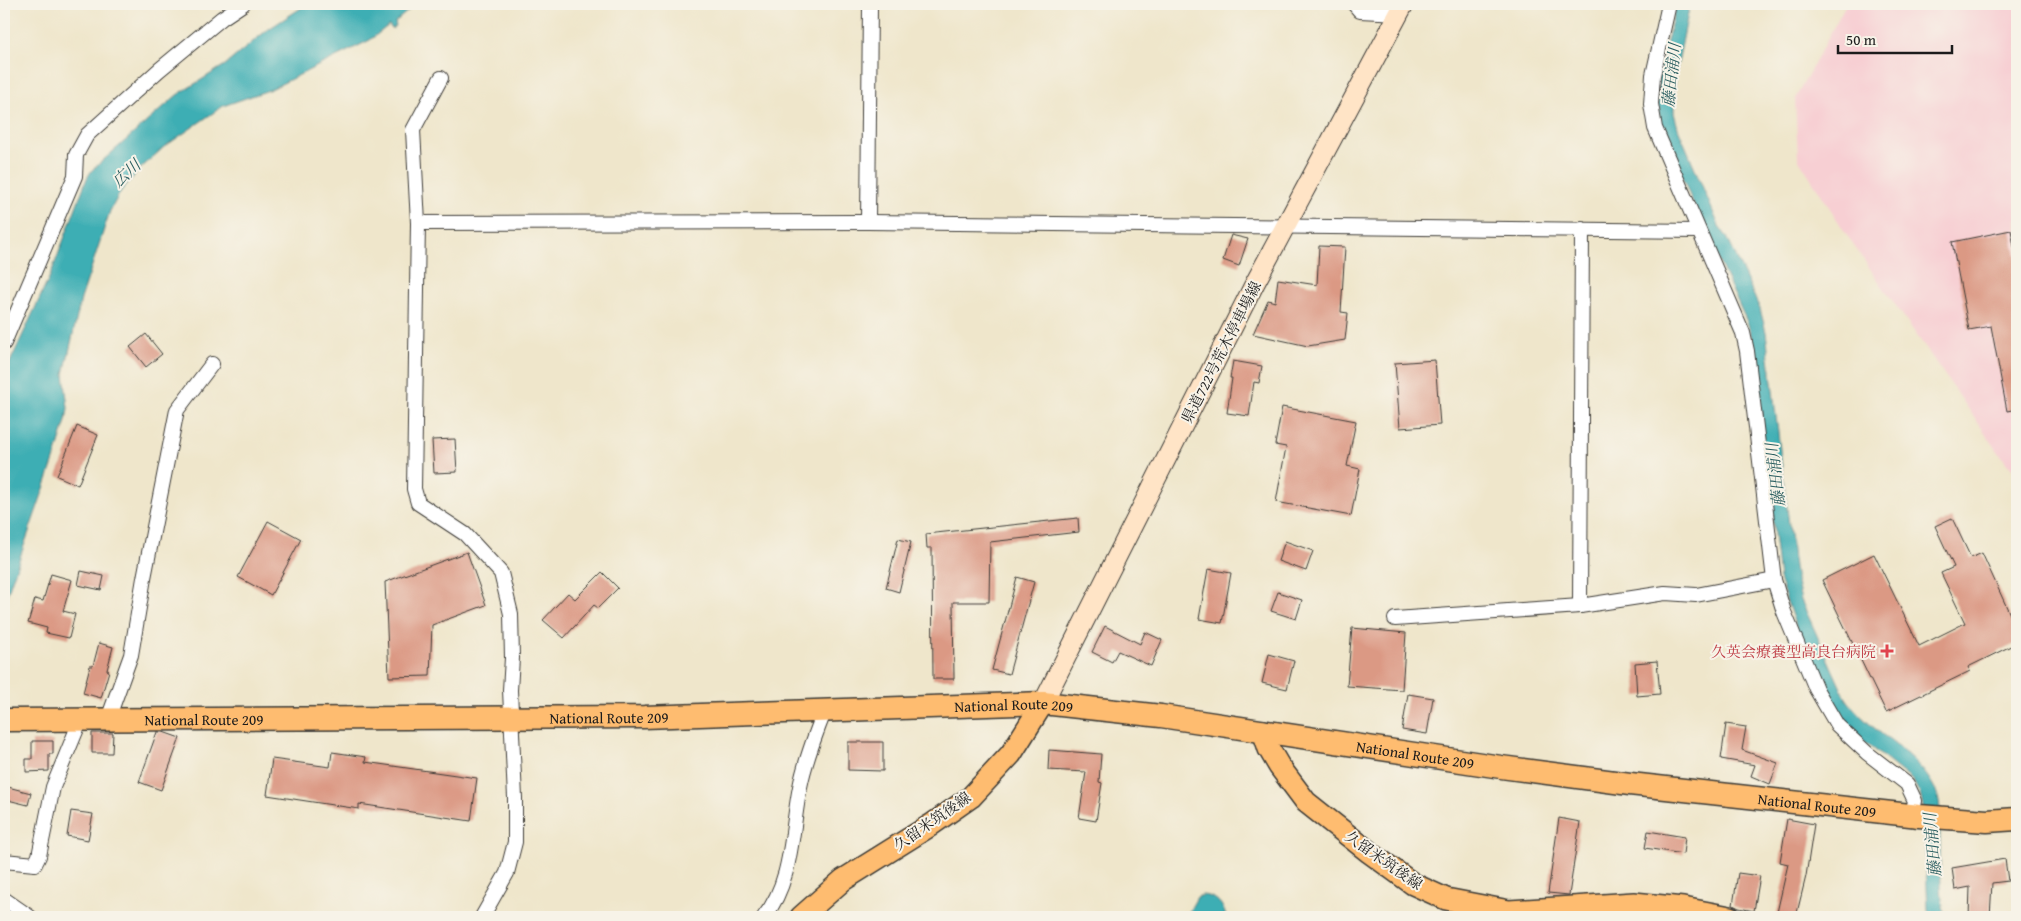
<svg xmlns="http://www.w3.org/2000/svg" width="2021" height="921" font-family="'Gentium Book Plus','Noto Serif JP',serif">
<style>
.built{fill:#f7cfd3}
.water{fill:#3caeb4;stroke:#2c6568}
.building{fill:#db9984}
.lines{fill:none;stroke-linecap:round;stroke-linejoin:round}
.minor-casing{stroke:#3c3a36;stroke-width:16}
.secondary-casing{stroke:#3c3a36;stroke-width:21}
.primary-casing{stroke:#3c3a36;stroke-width:24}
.trunk-casing{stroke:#3c3a36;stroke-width:25}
.minor{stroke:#fff;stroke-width:14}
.secondary{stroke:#ffe4c6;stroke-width:19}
.primary{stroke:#febc70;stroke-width:21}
.trunk{stroke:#febc70;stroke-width:22}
.health-dot{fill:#e0444e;stroke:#f7f3e8;stroke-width:2}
.labels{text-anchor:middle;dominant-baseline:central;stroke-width:4;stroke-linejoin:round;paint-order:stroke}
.street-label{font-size:15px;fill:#1c1c1c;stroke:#f7f3e8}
.health-label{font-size:15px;fill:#be3a42;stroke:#f7f3e8;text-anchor:end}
.water-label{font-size:16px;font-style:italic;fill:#2a5e60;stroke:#f7f3e8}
</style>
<rect width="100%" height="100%" fill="#f7f3e8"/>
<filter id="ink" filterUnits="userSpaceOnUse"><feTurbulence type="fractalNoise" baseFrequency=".02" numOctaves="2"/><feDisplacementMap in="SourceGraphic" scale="10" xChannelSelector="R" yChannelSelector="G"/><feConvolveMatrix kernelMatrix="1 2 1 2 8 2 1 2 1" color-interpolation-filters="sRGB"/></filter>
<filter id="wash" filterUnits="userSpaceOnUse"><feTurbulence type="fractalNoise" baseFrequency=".0096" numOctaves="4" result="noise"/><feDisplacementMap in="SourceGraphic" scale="20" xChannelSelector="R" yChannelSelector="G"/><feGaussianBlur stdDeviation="1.12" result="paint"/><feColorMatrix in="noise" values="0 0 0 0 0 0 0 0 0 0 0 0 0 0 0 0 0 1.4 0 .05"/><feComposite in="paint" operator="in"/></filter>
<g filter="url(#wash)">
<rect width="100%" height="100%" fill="#efe6cb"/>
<path class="built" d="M1846,4H2017V472L2007,464L1852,243L1798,158L1795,99Z"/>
<g class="water">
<path d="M307,4H416L395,22L396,26L392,29L389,25L370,40L269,90L223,106L164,147L141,168L121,191L110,211L81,299L64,374L68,408L66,421L54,460L4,603V375L50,276L87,178L92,170L177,95L225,65L267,30Z"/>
<path d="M1676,4H1690L1674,82V113L1678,128L1719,226L1727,237L1760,309L1766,332L1795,575L1801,600L1844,695C1868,734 1917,749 1936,791C1942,806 1940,822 1940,837C1941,863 1939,892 1945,917H1929L1928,910L1923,806L1920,794L1913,781L1853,733L1837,713L1822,687L1798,633L1779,579L1753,343L1748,324L1706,234L1661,127L1658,108V78Z"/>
<path d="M1202,895C1216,896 1223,903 1226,917H1186L1197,897Z"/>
</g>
<g id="blocks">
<g class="building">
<path d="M2011,230L2017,262V409L2007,411L1991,326L1969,330L1952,242Z"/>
<path d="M1231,235L1248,239L1239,266L1223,260Z"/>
<path d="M1319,246L1345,247L1341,312L1348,313L1345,340L1308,346L1253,334L1268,300L1275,302L1278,279L1317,285Z"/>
<path d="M146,334L162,354L146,367L130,347Z"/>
<path d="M1435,360L1440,425L1400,428L1395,363Z"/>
<path d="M1233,361L1262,366L1259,383L1254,382L1249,416L1227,413L1232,378H1230Z"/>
<path d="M1282,407L1356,421L1347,466L1360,469L1351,516L1276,502L1286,447L1275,445Z"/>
<path d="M77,426L98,435L78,485L57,476Z"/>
<path d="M455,439L457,472L434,473L432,440Z"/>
<path d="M1078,518L1079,532L990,542L989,602H953L954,679H933L932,548H927L926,534Z"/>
<path d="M1952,518L1971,558L1982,553L2013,621L2017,619V643L1968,667L1970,671L1886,712L1822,580L1874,554L1919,646L1965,623L1941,573L1954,567L1935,526Z"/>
<path d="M268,521L301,539L271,595L238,577Z"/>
<path d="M898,539L911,542L899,592L886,588Z"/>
<path d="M1285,541L1313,551L1306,571L1278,561Z"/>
<path d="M467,552L486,605L432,625L430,676L389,677L385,582Z"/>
<path d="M1208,569L1231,573L1222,623L1199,619Z"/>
<path d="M81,571L104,576L101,590L78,585Z"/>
<path d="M602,572L618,588L598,608L594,605L564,638L543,620L568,593L575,599Z"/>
<path d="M51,574L72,580L63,611L75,614L69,638L46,633L47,628L28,623L35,599L43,601Z"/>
<path d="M1017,577L1034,582L1009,674L992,670Z"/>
<path d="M1278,592L1302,600L1296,619L1271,611Z"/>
<path d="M1105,626L1140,644L1145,632L1162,640L1151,666L1118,651L1112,662L1092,652Z"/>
<path d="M1352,628L1406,633L1402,690L1347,686Z"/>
<path d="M99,643L113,647L107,670L109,671L101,698L83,693L90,666H93Z"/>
<path d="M1269,654L1294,661L1287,689L1262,683Z"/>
<path d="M1657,661L1660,694L1637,696L1635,663Z"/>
<path d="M1408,694L1433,698L1427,734L1402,730Z"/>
<path d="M1726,724L1746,727L1742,750L1778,763L1770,784L1751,776L1755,765L1721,759Z"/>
<path d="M157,732H163L180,738L161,790L139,782Z"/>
<path d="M92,733H113L112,753H92Z"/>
<path d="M32,741H53V754H49V771L26,772V759H32Z"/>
<path d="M848,742H883V771L848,770Z"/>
<path d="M1049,750L1101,754L1099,782L1102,783L1096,821L1079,818L1086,772L1048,770Z"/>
<path d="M332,752L366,757L365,762L477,778L471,821L359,804V809L267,795L272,759L330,767Z"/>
<path d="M4,786L31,793L28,805L4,799Z"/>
<path d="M71,811L93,814L88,840L67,836Z"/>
<path d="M1559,818L1580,822L1569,895L1548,893Z"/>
<path d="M1787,819L1814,824L1806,876L1796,917H1776L1788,864L1780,862Z"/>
<path d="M1648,831L1685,837L1683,854L1645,848Z"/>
<path d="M2005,859L2008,881L1992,883L1990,917H1969L1970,887L1955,890L1952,868Z"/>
<path d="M1738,873L1760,876L1754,911L1739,908L1733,905Z"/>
</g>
</g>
</g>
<g filter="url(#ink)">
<use href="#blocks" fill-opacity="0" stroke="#3c3a36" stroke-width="1"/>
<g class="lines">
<defs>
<g id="minor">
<path d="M1354,4L1360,11L1399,13"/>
<path d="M1669,4L1653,75L1651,104L1655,128L1743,333L1747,351L1774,580L1784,612L1816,689L1837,725L1867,753L1907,784L1915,801L1912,815"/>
<path d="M441,78L413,130L418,223L414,489L418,503L465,534L501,573L511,614L512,658L510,690L515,798V842L507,873L482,917"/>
<path d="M868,222L870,4"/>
<path d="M418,223L868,222L1698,231"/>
<path d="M4,343L75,176L76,155L87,135L159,70L222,18L243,4"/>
<path d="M1580,606L1582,229"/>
<path d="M1395,619L1580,606L1665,593L1696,595L1774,580"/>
<path d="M108,719L131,655L144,578L177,410L212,364"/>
<path d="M4,861L35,864L39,856L53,787L81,719"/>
<path d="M4,899L30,917"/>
<path d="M764,917C793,881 791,831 800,787C805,761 815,735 825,710"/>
</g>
<path id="secondary" d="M1043,703L1255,283L1404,4"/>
<g id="primary">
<path d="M1263,731L1269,749L1279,766L1306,802L1369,852L1413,884L1446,899L1509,911L1634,903L1683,908L1730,917"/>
<path d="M801,917L843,880L931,825L971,797L1011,754L1043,703"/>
</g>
<g id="trunk">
<path id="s1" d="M4,720L644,717L1043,703L1161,716L1501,767L1630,784L1919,816L1987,821L2017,819"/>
</g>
</defs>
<use href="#minor" class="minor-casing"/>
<use href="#secondary" class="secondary-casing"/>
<use href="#primary" class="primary-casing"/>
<use href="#trunk" class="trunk-casing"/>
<use href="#minor" class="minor"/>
<use href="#secondary" class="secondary"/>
<use href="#primary" class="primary"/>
<use href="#trunk" class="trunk"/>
</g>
</g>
<path class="health-dot" d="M1884.5 643.5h5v5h5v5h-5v5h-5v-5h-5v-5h5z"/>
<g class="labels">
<g class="street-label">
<text transform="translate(1221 352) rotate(-63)">県道722号荒木停車場線</text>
<text stroke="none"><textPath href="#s1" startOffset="1010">National Route 209</textPath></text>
<text stroke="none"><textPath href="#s1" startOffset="605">National Route 209</textPath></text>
<text stroke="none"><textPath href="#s1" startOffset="200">National Route 209</textPath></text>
<text stroke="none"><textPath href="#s1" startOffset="1415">National Route 209</textPath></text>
<text stroke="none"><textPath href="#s1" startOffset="1820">National Route 209</textPath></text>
<text transform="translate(932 821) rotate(-35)">久留米筑後線</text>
<text transform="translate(1384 860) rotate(35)">久留米筑後線</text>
</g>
<g class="health-label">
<text x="1876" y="651">久英会療養型高良台病院</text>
</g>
<g class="water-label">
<text transform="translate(1671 75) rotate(-84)">藤田浦川</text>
<text transform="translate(126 173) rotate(-43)">広川</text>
<text transform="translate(1775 475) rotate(-97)">藤田浦川</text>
<text transform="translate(1932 845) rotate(-95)">藤田浦川</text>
</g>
</g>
<rect width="2021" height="921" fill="none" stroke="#f7f3e8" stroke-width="20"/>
<path d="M1838 45v8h114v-8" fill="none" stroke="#1c1c1c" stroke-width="2.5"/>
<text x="1846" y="45" font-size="15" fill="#1c1c1c" stroke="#f7f3e8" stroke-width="4" paint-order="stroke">50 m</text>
</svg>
